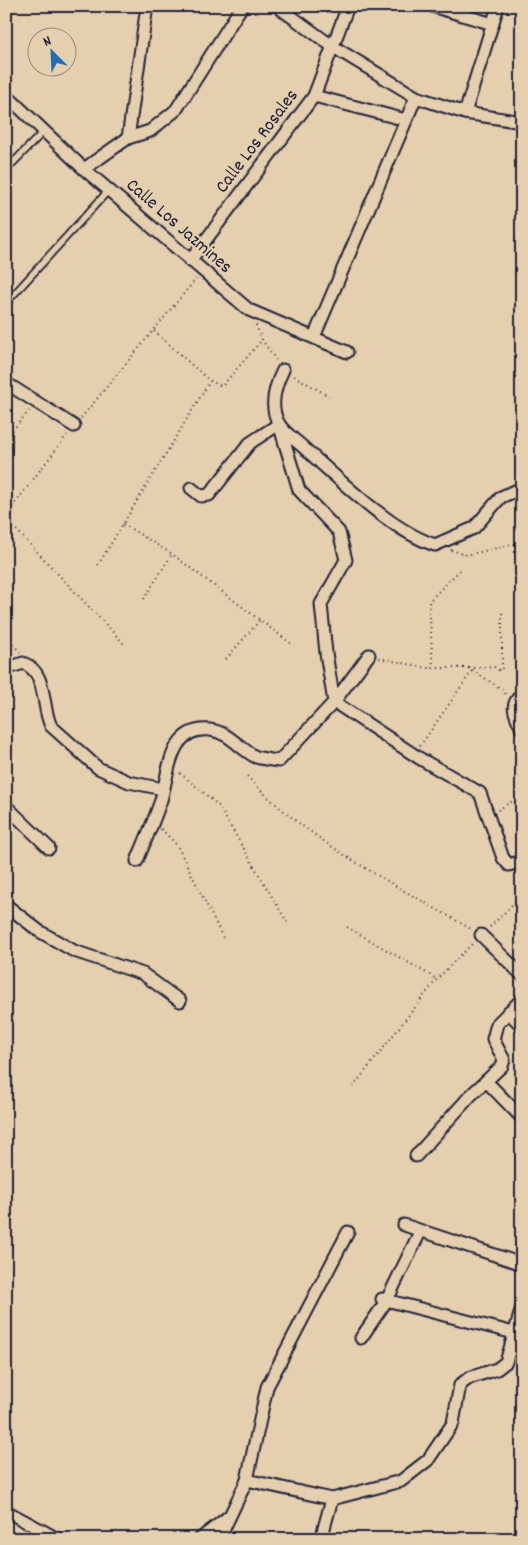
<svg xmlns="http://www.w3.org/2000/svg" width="528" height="1545" font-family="Dekko,sans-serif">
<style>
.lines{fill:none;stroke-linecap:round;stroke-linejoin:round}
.service-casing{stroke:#22223b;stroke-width:9}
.minor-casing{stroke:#22223b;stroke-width:15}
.path{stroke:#22223b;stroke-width:2;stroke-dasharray:1 4;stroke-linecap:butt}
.service{stroke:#e4cfae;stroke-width:5.5}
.minor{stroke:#e4cfae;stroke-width:11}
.labels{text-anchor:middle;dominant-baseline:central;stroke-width:4.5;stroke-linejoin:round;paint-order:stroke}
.street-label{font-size:19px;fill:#22223b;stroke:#e4cfae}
</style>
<rect width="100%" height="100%" fill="#e4cfae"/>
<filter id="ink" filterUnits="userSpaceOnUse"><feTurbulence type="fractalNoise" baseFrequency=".02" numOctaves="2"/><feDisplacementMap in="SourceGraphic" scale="10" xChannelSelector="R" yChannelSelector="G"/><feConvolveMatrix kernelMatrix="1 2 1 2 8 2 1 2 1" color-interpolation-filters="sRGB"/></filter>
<g filter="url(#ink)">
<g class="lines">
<defs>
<g id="service">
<path d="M6,170L44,131"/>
<path d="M6,303L109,190"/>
</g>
<g id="minor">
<path d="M277,6L332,46L416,97L465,113L522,122"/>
<path d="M432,6L493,24"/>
<path d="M6,95L84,169L249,310L347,352"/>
<path d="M314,96L406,120"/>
<path d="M465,113L498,6"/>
<path d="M128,138L147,6"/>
<path d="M84,169L128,138L150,131L176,110L242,6"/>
<path d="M190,261L314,96L348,6"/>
<path d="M314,337L416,97"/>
<path d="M283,370C275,386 269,407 279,424C284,433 297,441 304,448C339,479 391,531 435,545L474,528L501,497L522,488"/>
<path d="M6,383L74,426"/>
<path d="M369,655L334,702L419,758L480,793L503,858L509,865L522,861"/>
<path d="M6,669L23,663C48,672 41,707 51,726L98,768L129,782L163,789"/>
<path d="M522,694C508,706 516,715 522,729"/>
<path d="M6,806L49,848"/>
<path d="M137,861C145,841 154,821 161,800C169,773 169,726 210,730C229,732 241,750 256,757C263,759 272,760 279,761L334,702L326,653L321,604L346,560L339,532L299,490L279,424L250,443L209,495L201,496L191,488"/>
<path d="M6,905L39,931L74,951L143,974L180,1001"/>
<path d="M481,935L522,975"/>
<path d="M508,1012L522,1026"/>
<path d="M486,1081L522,1118"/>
<path d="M416,1156L471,1095L502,1066L504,1060L493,1039L497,1024L522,999"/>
<path d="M404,1225L522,1264"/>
<path d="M382,1299L514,1333"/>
<path d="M361,1338L387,1300L420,1232"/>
<path d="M247,1480L332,1499"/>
<path d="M6,1511L58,1539"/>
<path d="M200,1539L228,1517"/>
<path d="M219,1539L247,1480L267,1387L348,1232"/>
<path d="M321,1539L332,1499L401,1481L428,1460L453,1423L460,1385L469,1378L497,1369L506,1362L522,1307"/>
</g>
</defs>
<use href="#service" class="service-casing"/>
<use href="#minor" class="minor-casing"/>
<g class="path">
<path d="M256,325L262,340L276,360"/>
<path d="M154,331L210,381L222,386L262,340"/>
<path d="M294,376L329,396"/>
<path d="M81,418L196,279"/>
<path d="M6,438L29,411"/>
<path d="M6,515L67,435"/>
<path d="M6,519L126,646"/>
<path d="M123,524L172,554L293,645"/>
<path d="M451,550L467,555L522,542"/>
<path d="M98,565L210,381"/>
<path d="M144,599L172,554"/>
<path d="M502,613V672"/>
<path d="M6,637L20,652"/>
<path d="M379,658L427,668H469L503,690L506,695"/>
<path d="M226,659L260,620"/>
<path d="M433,668L429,601L460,570"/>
<path d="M469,668L494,667L502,672"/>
<path d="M420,746L472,671"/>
<path d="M180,773L218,805L287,922"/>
<path d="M247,776C308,842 394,884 471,929"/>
<path d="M498,810L522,795"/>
<path d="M161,829L177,845L224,940"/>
<path d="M347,927L437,979"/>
<path d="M490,927L522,895"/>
<path d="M353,1087L437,979L474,942"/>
</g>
<use href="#service" class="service"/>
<use href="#minor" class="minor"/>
</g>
</g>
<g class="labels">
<g class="street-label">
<text transform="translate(258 142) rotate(-53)">Calle Los Rosales</text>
<text transform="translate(178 227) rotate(41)">Calle Los Jazmines</text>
</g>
</g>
<rect width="528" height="1545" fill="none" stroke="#e4cfae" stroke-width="25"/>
<rect x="12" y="12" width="503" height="1520" fill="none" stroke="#22223b" stroke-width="2" filter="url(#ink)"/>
<g transform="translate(52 52) rotate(336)"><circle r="24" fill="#e4cfae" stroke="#968a80"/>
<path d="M0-4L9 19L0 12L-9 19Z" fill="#1f6fb2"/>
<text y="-8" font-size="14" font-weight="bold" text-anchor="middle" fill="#22223b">N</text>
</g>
</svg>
